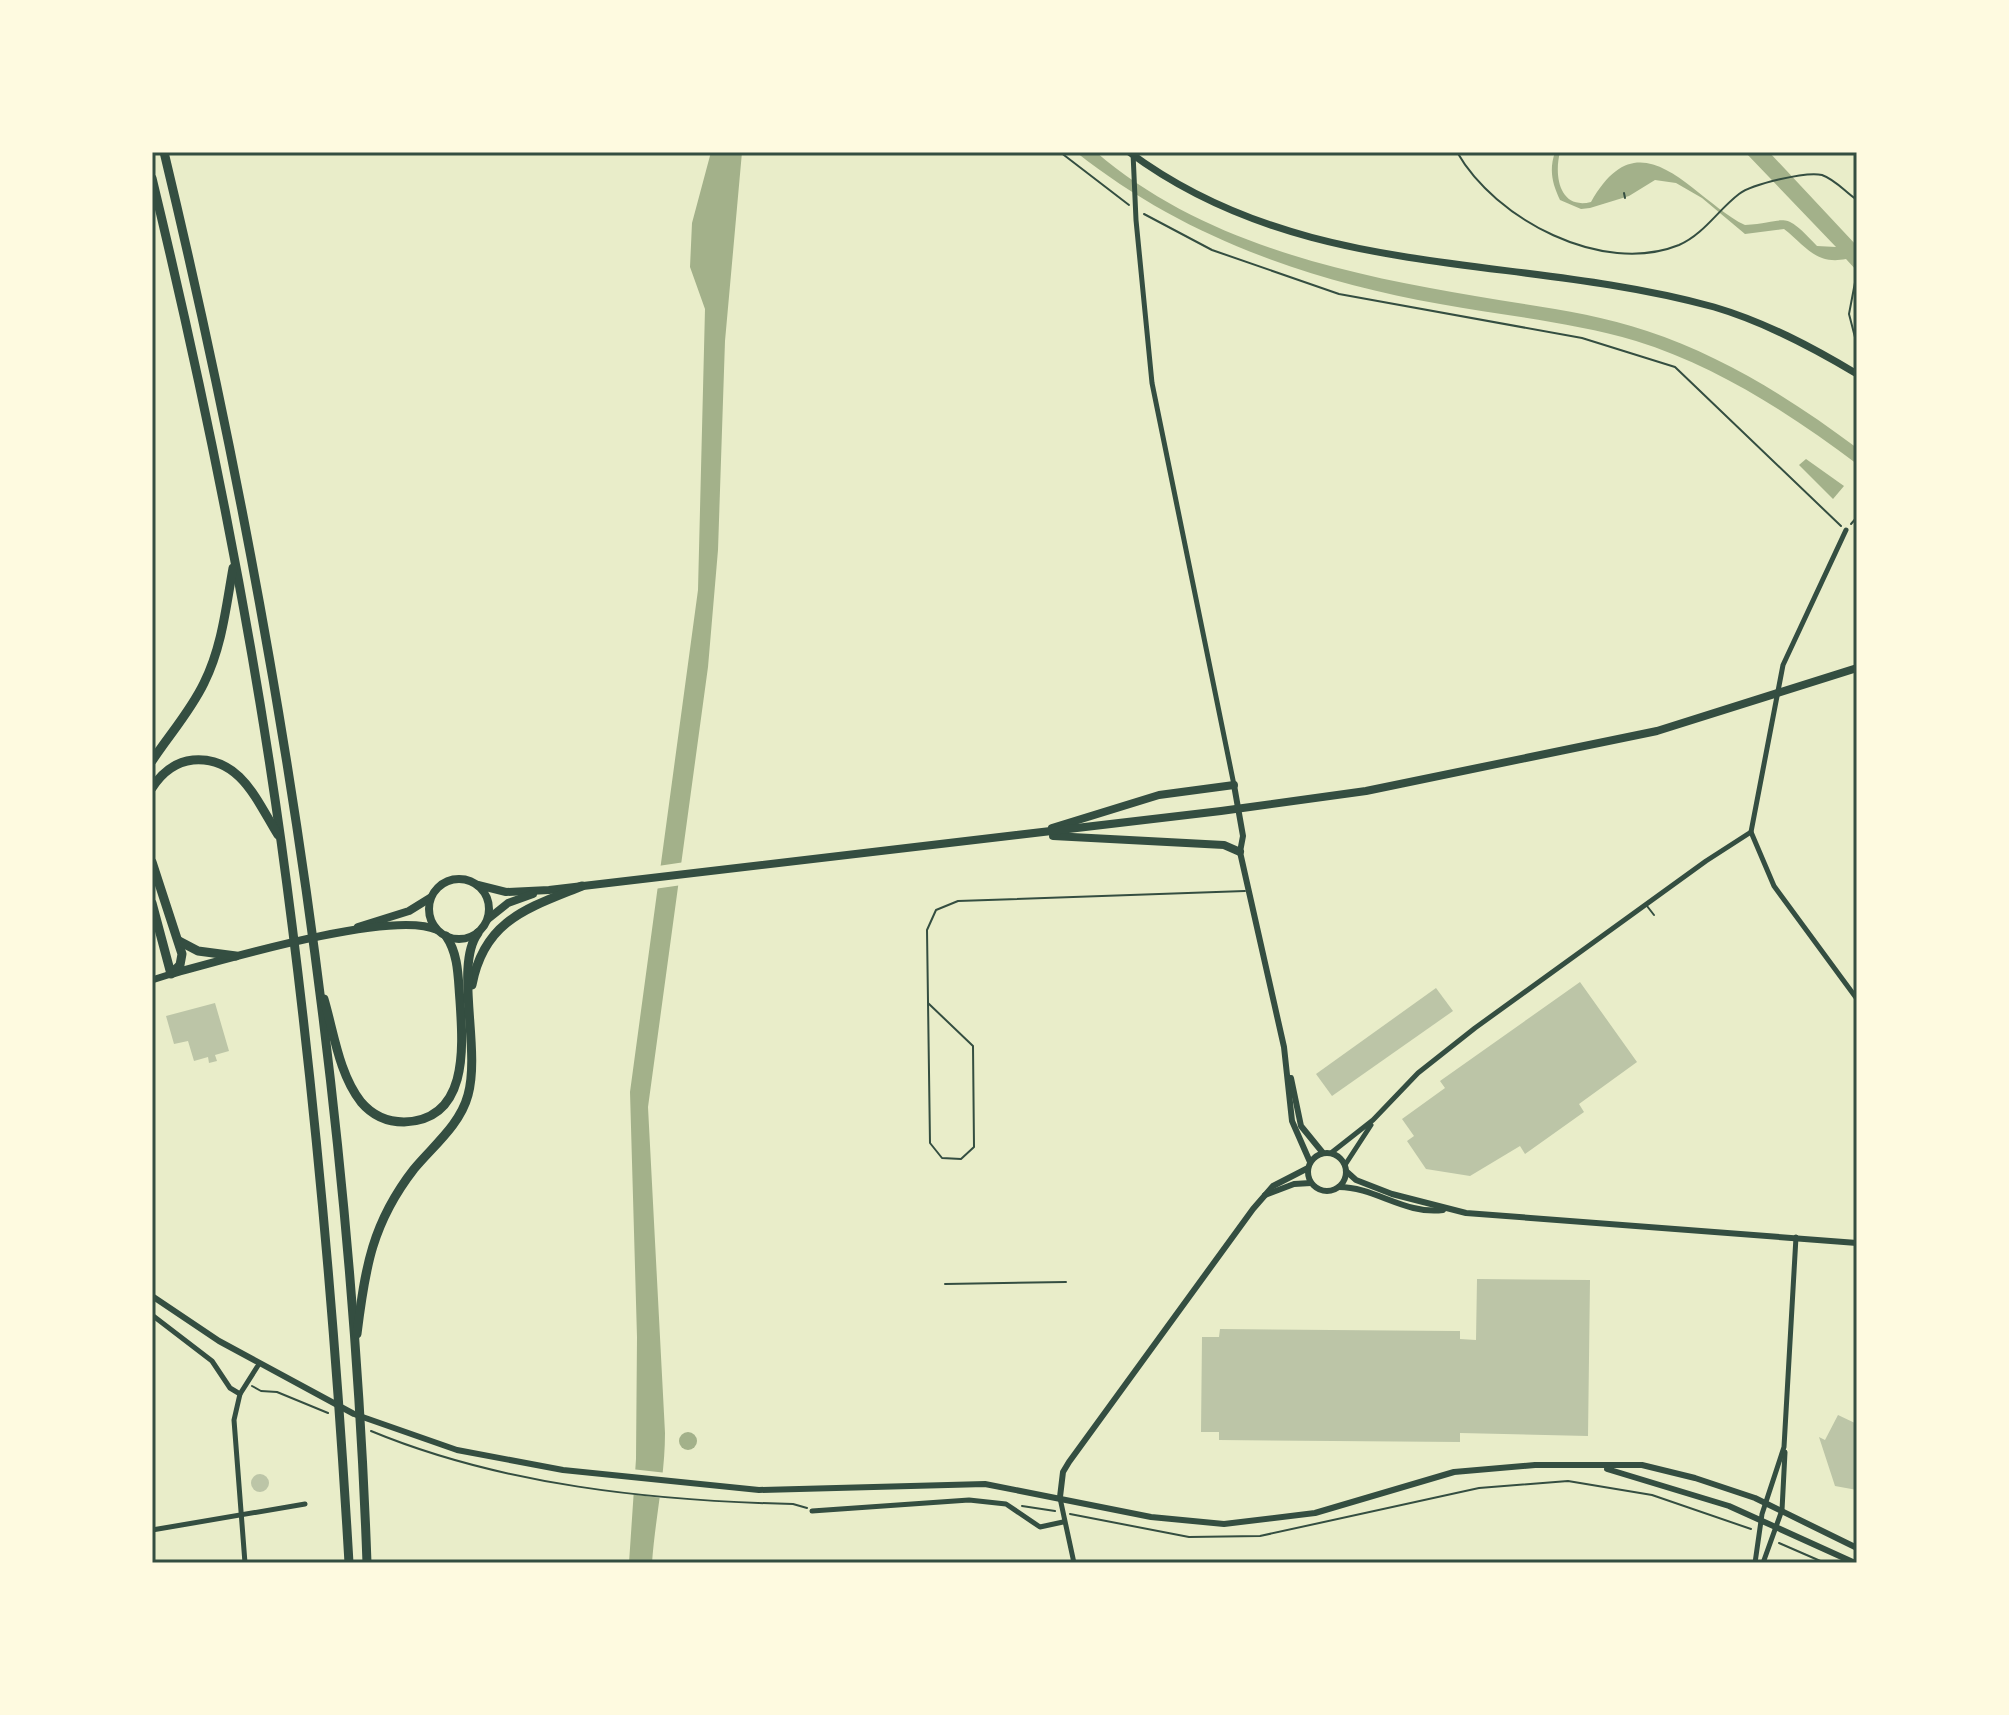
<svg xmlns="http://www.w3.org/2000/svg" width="2009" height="1715" font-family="'IBM Plex Sans',sans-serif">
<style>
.water{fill:#a3b18a}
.pier{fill:#e9edc9}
.building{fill:#bcc5a7}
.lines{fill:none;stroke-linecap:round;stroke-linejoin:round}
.path{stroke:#344e41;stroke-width:2}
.service{stroke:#344e41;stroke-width:2}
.minor{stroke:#344e41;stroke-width:5}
.tertiary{stroke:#344e41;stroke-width:6}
.secondary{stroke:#344e41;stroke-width:7}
.primary{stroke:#344e41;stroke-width:8}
.trunk{stroke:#344e41;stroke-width:8}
.motorway{stroke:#344e41;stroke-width:9}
.neatline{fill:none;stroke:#344e41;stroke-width:3}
</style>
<rect width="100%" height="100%" fill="#e9edc9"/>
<g class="water">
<path d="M711,152H742L725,341L718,550L708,667L648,1107L665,1433C665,1477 655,1519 652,1563H629L636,1459L637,1337L630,1092L698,590L705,309L690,267L692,223Z"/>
<path d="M1076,152H1096C1200,242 1343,274 1475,296C1532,306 1591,312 1647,331C1723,356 1793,400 1857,448V464C1790,414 1717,366 1636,341C1572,322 1506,316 1440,304C1307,280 1183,237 1076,152Z"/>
<path d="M1555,152H1560C1554,175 1559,210 1591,202C1641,112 1693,200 1745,225C1789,222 1782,209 1817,246L1836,247L1745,152H1769L1857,246V271L1846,259C1815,265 1806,246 1784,229L1745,234L1702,198L1676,183L1655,180L1629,196L1590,208L1581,209L1560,200C1552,183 1549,170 1555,152Z"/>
<path d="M1806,459L1844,486L1833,499L1799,465Z"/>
<circle cx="688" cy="1441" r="9"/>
</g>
<g class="pier">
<path d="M685,862L682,885L654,889L658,866Z"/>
<path d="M631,1469L667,1473L662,1498L629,1494Z"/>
</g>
<g class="building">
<path d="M1580,982L1637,1062L1579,1104L1584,1112L1525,1154L1520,1146L1470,1176L1426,1169L1407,1141L1414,1136L1402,1119L1445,1088L1440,1081Z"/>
<path d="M1436,988L1453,1011L1332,1096L1316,1074Z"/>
<path d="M215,1003L229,1051L215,1055L217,1061L209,1063L208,1057L194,1061L188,1041L174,1044L166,1016Z"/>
<path d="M1477,1279L1590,1280L1588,1436L1460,1433V1442L1219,1440V1432H1201L1202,1337H1219L1220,1329L1455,1331H1460V1339L1476,1340Z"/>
<path d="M1838,1415L1857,1424V1490L1835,1486L1819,1437L1825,1440Z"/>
<circle cx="260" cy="1483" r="9"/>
</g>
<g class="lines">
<g class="path">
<path d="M1060,152L1129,205"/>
<path d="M1457,152C1495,219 1602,276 1679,245C1704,234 1718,210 1739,194C1752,184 1807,171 1822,175C1836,180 1845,192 1857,200"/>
<path d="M1624,193L1625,198"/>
<path d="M1144,214L1212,250L1339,294L1582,338L1675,367L1841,526"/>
<path d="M1857,272L1849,314L1857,345"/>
<path d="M1851,524L1857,517"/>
<path d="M252,1386L261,1391L277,1392L328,1413"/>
<path d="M371,1431C501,1485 653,1501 793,1504L807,1508"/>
<path d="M1022,1506L1055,1511"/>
<path d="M1070,1514L1189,1537L1260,1536L1479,1488L1568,1481L1652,1495L1751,1529"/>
<path d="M1779,1543L1825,1563"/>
</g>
<g class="service">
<path d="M1647,906L1654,915"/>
<path d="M928,1003L973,1046L974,1147L961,1159L942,1158L930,1143L927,930L936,910L958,901L1245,891"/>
<path d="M945,1284L1066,1282"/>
</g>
<g class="minor">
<path d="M1133,153L1136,220L1152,383L1234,785"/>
<path d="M1846,530L1783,665L1751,832L1774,886L1857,999"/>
<path d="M1331,1153L1373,1120L1418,1073L1475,1028L1706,861L1751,832"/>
<path d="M1345,1165L1371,1125"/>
<path d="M152,1315L212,1361L230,1388L240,1394"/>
<path d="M1060,1498L1074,1563"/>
<path d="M812,1511L969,1500L1006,1504L1040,1527L1063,1522"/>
<path d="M152,1530L305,1504"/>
<path d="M245,1563L234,1420L240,1394L259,1364"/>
<path d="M1755,1563L1762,1514L1784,1447L1796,1237"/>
<path d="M1763,1563L1782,1510L1785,1452"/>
</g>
<g class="tertiary">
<path d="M1234,785L1243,836L1240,852L1284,1047L1292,1121L1310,1162"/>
<path d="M1291,1078L1301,1126L1323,1153"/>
<circle cx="1327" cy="1172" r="19"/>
<path d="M1346,1171L1356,1180L1392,1194L1466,1213L1857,1243"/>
<path d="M1339,1187C1375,1187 1405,1215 1443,1210"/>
<path d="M1265,1195L1294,1184L1311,1183"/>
<path d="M152,1296L219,1341L354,1414L457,1450L563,1470L759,1490L985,1484L1151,1517L1224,1524L1315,1513L1454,1472L1535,1465H1642L1695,1478L1755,1498L1857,1548"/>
<path d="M1607,1469L1729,1506L1855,1563"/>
<path d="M1060,1497L1063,1472L1069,1462L1253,1209L1273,1186L1308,1168"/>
</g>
<g class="secondary">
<path d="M1129,152C1305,283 1515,252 1714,307C1765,322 1812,347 1857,374"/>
<path d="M152,980L171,974"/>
</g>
<g class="primary">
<circle cx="459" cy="909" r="30"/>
<path d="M358,927L409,911L430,898"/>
<path d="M171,974C222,960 394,909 437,930"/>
</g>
<g class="trunk">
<path d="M1052,828L1159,795L1234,785"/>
<path d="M1053,836L1224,845L1240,852"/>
<path d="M478,885L506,892L549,890L1221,811L1366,791L1657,731L1857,668"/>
<path d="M488,919L508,903L533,894"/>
</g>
<g class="motorway">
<path d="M164,152C275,614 350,1088 367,1563"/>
<path d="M152,178C205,397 250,618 281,841C314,1081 335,1322 349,1563"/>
<path d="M152,761C169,735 190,712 204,683C222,647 226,607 233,568"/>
<path d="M152,788C161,774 175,762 193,760C240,756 257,801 278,835"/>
<path d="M152,862L182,954L180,965L171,974L152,903"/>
<path d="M179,941L198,951L236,956"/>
<path d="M472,985C484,920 528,908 582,886"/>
<path d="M324,999C334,1033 339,1074 361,1102C372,1115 387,1122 404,1122C469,1120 463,1047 460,1001C458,978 459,955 446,936"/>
<path d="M357,1334C365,1268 372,1223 414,1169C433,1146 460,1125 468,1095C481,1049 454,965 478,933"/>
</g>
</g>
<rect width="2009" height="1715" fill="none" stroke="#fefae0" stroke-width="308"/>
<rect x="154" y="154" width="1701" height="1407" class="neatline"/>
</svg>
